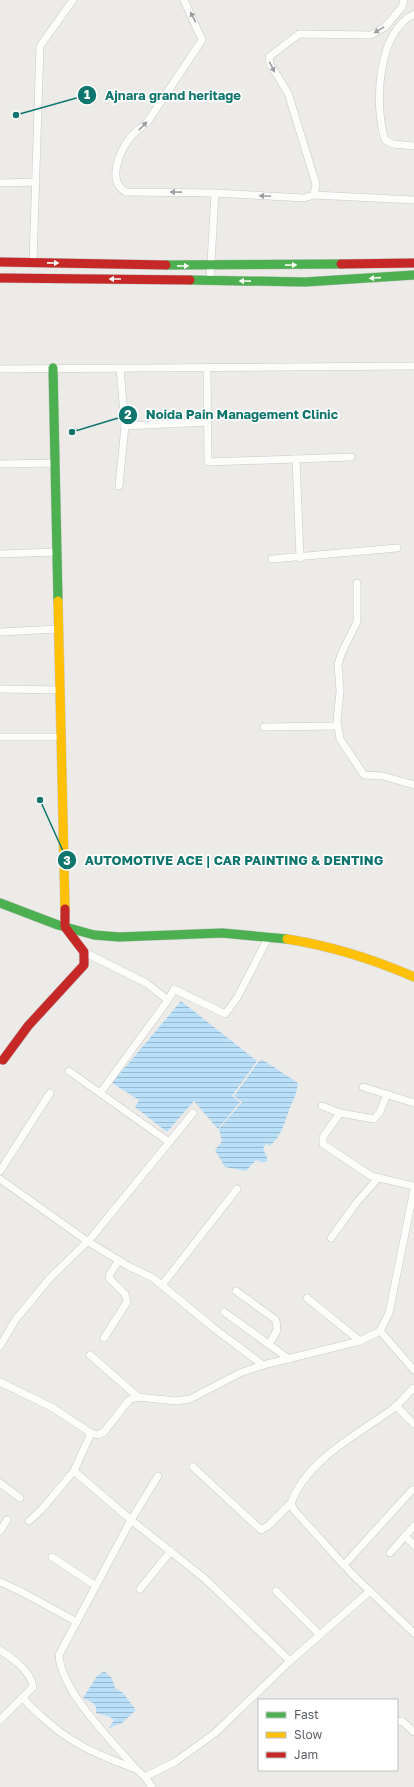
<svg xmlns="http://www.w3.org/2000/svg" width="414" height="1787" font-family="'Golos Text',sans-serif">
<style>
.water{fill:url(#water-rules)}
.lines{fill:none;stroke-linecap:round;stroke-linejoin:round}
.street-casing{stroke:#c9c9c9;stroke-width:8}
.fast-casing{stroke:#c9c9c9;stroke-width:10}
.slow-casing{stroke:#c9c9c9;stroke-width:10}
.jam-casing{stroke:#c9c9c9;stroke-width:10}
.street{stroke:#fcfcfb;stroke-width:7}
.fast{stroke:#4caf50;stroke-width:9}
.slow{stroke:#ffc107;stroke-width:9}
.jam{stroke:#c62828;stroke-width:9}
.oneway{fill:#9c9ea1}
.oneway2{fill:#f6fbf6}
.leader{fill:none;stroke:#0f766e;stroke-width:1.5}
.callout-dot{fill:#0f766e;stroke:#fff;stroke-width:1.5}
.mark-label{font-size:12px;text-anchor:middle;font-weight:bold;fill:#fff}
.callout-label{font-size:13px;text-anchor:middle;font-weight:bold;fill:#0f766e;stroke:#fff;stroke-width:3.5;stroke-linejoin:round;paint-order:stroke}
</style>
<defs>
<pattern id="water-rules" width="6" height="5" patternUnits="userSpaceOnUse"><rect width="6" height="5" fill="#badff8"/><path d="M0 2.5h6" fill="none" stroke="#9ab8cc"/></pattern>
</defs>
<rect width="100%" height="100%" fill="#ecebe7"/>
<g class="water">
<path d="M181,1001L257,1061L232,1096L240,1102L218,1129L194,1101L167,1132L135,1107L139,1100L112,1083Z"/>
<path d="M263,1060L298,1083C296,1096 294,1098 289,1110C284,1124 282,1135 270,1146L266,1143L263,1149L267,1157V1162H261L256,1160L246,1171L225,1167L215,1150L222,1141L219,1129L242,1102L234,1096L259,1061Z"/>
<path d="M104,1671L112,1678L115,1688L123,1693L136,1710L122,1723L109,1728L114,1720L110,1717L96,1713V1707L93,1703L83,1698L97,1676Z"/>
</g>
<g class="lines">
<defs>
<g id="street">
<path d="M184,0L202,40L148,121C143,127 134,132 130,138C120,151 106,182 126,192L215,193L304,198L314,195L316,184L288,93L270,64L269,57L299,34L371,35L385,27L402,7L404,0"/>
<path d="M414,14C377,33 374,105 385,140L393,144L414,146"/>
<path d="M0,183L36,182"/>
<path d="M314,195L414,200"/>
<path d="M33,263L40,46L73,0"/>
<path d="M210,280L215,193"/>
<path d="M207,367L208,462L351,457"/>
<path d="M120,368L125,426L208,422"/>
<path d="M0,369L414,366"/>
<path d="M296,459L300,558"/>
<path d="M0,464L55,463"/>
<path d="M119,486L125,426"/>
<path d="M0,554L57,552"/>
<path d="M272,559L397,548"/>
<path d="M357,583V622L342,652L338,664L340,691L337,721L340,739L364,775L383,776L414,785"/>
<path d="M0,632L59,629"/>
<path d="M0,689L60,690"/>
<path d="M264,727L337,726"/>
<path d="M0,737H61"/>
<path d="M84,952L146,983L168,1000L101,1092"/>
<path d="M168,1000L174,989L225,1014L237,998L269,936"/>
<path d="M69,1071L169,1142"/>
<path d="M363,1087L414,1103"/>
<path d="M322,1106L340,1113L374,1119L380,1112L387,1094"/>
<path d="M340,1113L323,1137V1144L371,1176L414,1186"/>
<path d="M0,1171L50,1093"/>
<path d="M0,1179L87,1241L128,1266L153,1278L215,1329L263,1365"/>
<path d="M331,1238L357,1202L378,1178"/>
<path d="M162,1285L237,1189"/>
<path d="M236,1291L276,1320L277,1330L269,1345"/>
<path d="M307,1298L360,1341"/>
<path d="M224,1312L289,1359"/>
<path d="M380,1331L414,1370"/>
<path d="M104,1338L127,1302L125,1294L109,1278L110,1274L119,1260"/>
<path d="M0,1346L16,1319L50,1278L91,1238L193,1113"/>
<path d="M90,1355L138,1397"/>
<path d="M0,1382L53,1408L91,1433L98,1435L104,1432L129,1400L138,1397L176,1401L190,1399L240,1373L263,1365L360,1341L380,1331L389,1313L414,1189"/>
<path d="M414,1388C407,1394 401,1402 394,1408C359,1434 307,1459 291,1503L294,1510L352,1574L414,1633"/>
<path d="M396,1406L414,1424"/>
<path d="M193,1467L261,1530L269,1525L291,1503"/>
<path d="M74,1471L131,1520L204,1578L290,1661"/>
<path d="M0,1483L20,1498"/>
<path d="M29,1521L42,1509L74,1471L91,1433"/>
<path d="M0,1531L7,1520"/>
<path d="M405,1536L414,1545"/>
<path d="M390,1553L414,1526"/>
<path d="M52,1557L96,1586"/>
<path d="M344,1565L412,1490"/>
<path d="M0,1582L20,1591L77,1622"/>
<path d="M140,1589L171,1551"/>
<path d="M276,1591L320,1635"/>
<path d="M0,1650C12,1658 31,1671 33,1687L23,1697C27,1704 34,1710 40,1715C69,1743 96,1754 133,1768"/>
<path d="M0,1720L23,1697"/>
<path d="M397,1722L402,1721L414,1732"/>
<path d="M145,1777L175,1762L215,1733L290,1661L370,1591"/>
<path d="M152,1787L145,1777L135,1768C111,1740 61,1691 59,1655L131,1520L158,1476"/>
</g>
<g id="fast">
<path d="M166,265L341,264"/>
<path d="M190,280L305,282L414,275"/>
<path d="M53,368L58,601"/>
<path d="M0,903L58,925L94,935L119,937L222,933L287,939"/>
</g>
<g id="slow">
<path d="M58,601L65,909"/>
<path d="M287,939C331,946 373,959 414,977"/>
</g>
<g id="jam">
<path d="M0,262L166,265"/>
<path d="M341,264L414,263"/>
<path d="M0,278L190,280"/>
<path d="M3,1060L28,1026L84,965V952L65,927V909"/>
</g>
</defs>
<use href="#street" class="street-casing"/>
<use href="#fast" class="fast-casing"/>
<use href="#slow" class="slow-casing"/>
<use href="#jam" class="jam-casing"/>
<use href="#street" class="street"/>
<use href="#fast" class="fast"/>
<use href="#slow" class="slow"/>
<use href="#jam" class="jam"/>
</g>
<defs><path id="oneway-solid" d="M-6-.8H1V-3.2L6.5 0L1 3.2V.8H-6Z"/></defs>
<g class="oneway">
<use href="#oneway-solid" transform="translate(193 17) rotate(-117)"/>
<use href="#oneway-solid" transform="translate(379 30) rotate(149)"/>
<use href="#oneway-solid" transform="translate(272 67) rotate(63)"/>
<use href="#oneway-solid" transform="translate(143 126) rotate(-46)"/>
<use href="#oneway-solid" transform="translate(176 192) rotate(-179)"/>
<use href="#oneway-solid" transform="translate(265 196) rotate(-177)"/>
</g>
<g class="oneway2">
<use href="#oneway-solid" transform="translate(53 263) rotate(1)"/>
<use href="#oneway-solid" transform="translate(291 265) rotate(-1)"/>
<use href="#oneway-solid" transform="translate(183 266) rotate(1)"/>
<use href="#oneway-solid" transform="translate(375 278) rotate(176)"/>
<use href="#oneway-solid" transform="translate(115 279) rotate(-180)"/>
<use href="#oneway-solid" transform="translate(245 281) rotate(-179)"/>
</g>
<path class="leader" d="M16 115L87 95M72 432L128 415M40 800L67 860"/>
<g class="callout-dot">
<circle cx="16" cy="115" r="4"/>
<circle cx="72" cy="432" r="4"/>
<circle cx="40" cy="800" r="4"/>
<circle cx="87" cy="95" r="10"/>
<circle cx="128" cy="415" r="10"/>
<circle cx="67" cy="860" r="10"/>
</g>
<g class="mark-label">
<text x="87" y="99">1</text>
<text x="128" y="419">2</text>
<text x="67" y="865">3</text>
</g>
<g class="callout-label">
<text x="173" y="100">Ajnara grand heritage</text>
<text x="242" y="419">Noida Pain Management Clinic</text>
<text x="234" y="865">AUTOMOTIVE ACE | CAR PAINTING &amp; DENTING</text>
</g>
<rect x="258" y="1699" width="140" height="72" fill="#ffffff" stroke="#bebfc1"/>
<rect x="266" y="1712" width="20" height="6" fill="#4caf50" stroke="#bebfc1"/>
<text x="294" y="1719" font-size="12" fill="#5c6065">Fast</text>
<rect x="266" y="1732" width="20" height="6" fill="#ffc107" stroke="#bebfc1"/>
<text x="294" y="1739" font-size="12" fill="#5c6065">Slow</text>
<rect x="266" y="1752" width="20" height="6" fill="#c62828" stroke="#bebfc1"/>
<text x="294" y="1759" font-size="12" fill="#5c6065">Jam</text>
</svg>
